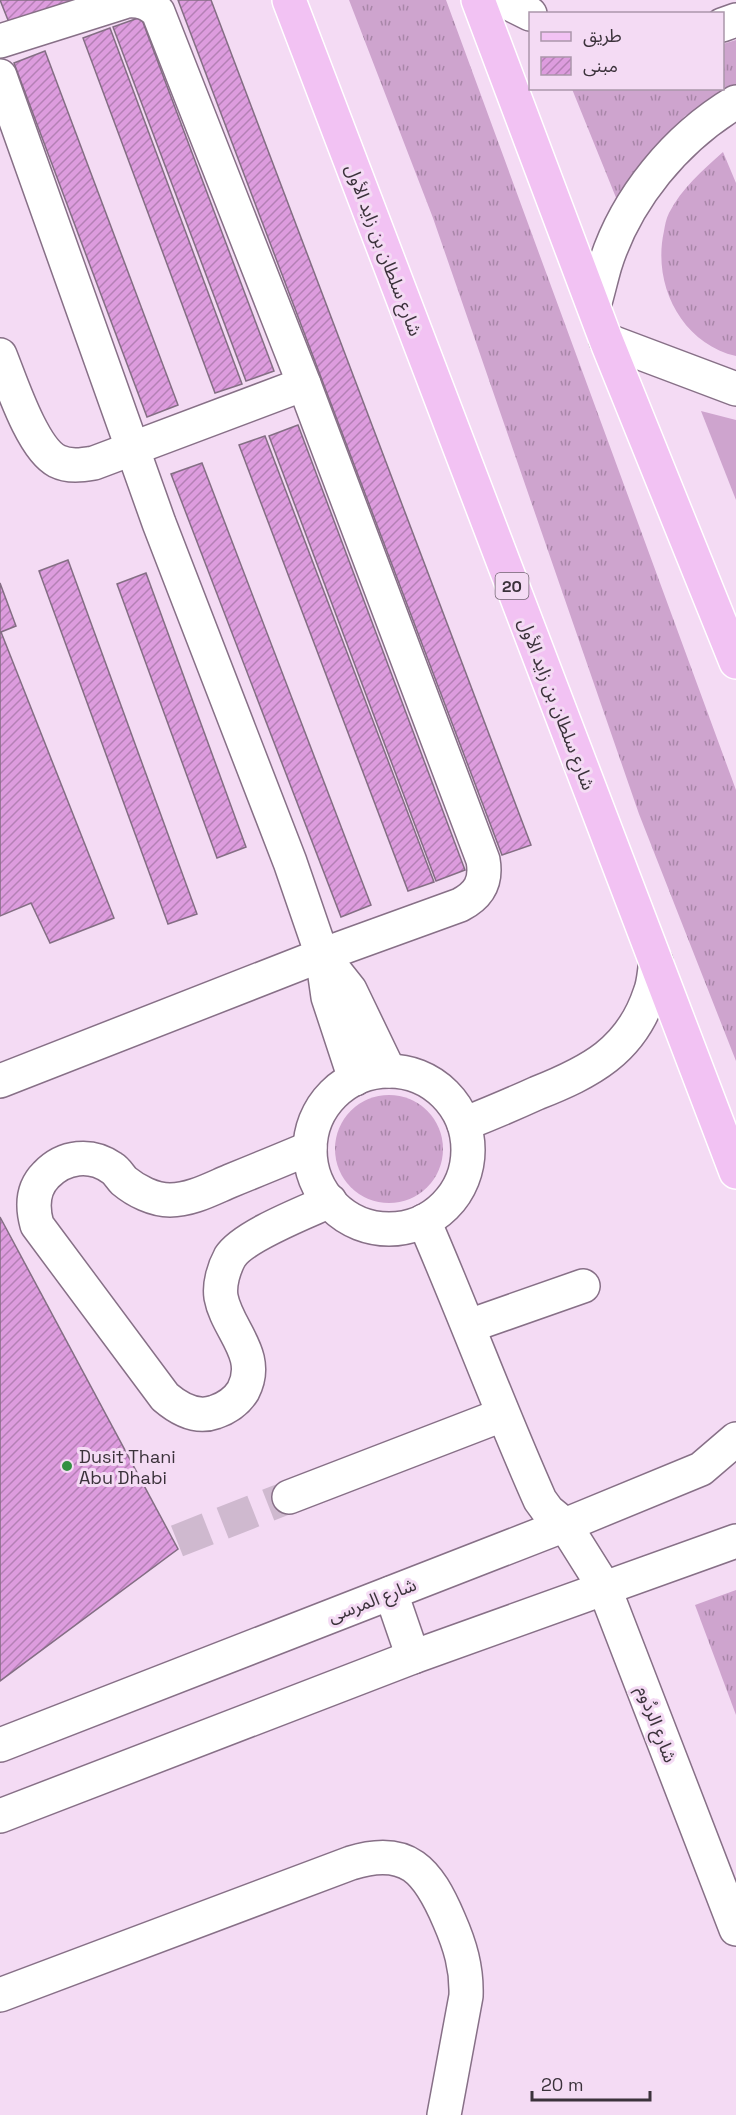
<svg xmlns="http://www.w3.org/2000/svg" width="736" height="2115" font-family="'Space Grotesk','Noto Sans Arabic',sans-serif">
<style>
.grass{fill:url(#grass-tufts)}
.green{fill:#cea4ce}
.building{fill:url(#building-hatch);stroke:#846e84;stroke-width:1.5}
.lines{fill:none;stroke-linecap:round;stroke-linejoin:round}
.minor-tunnel{stroke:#cfb9cf;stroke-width:33;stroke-dasharray:33 16;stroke-linecap:butt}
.minor-casing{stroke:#877087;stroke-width:36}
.major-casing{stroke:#fff;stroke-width:36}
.minor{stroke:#fff;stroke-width:33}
.major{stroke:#f2c2f3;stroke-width:33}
.poi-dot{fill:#339042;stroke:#f4dbf4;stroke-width:2}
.labels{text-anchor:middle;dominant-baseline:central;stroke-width:6;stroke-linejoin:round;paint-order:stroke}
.shield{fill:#f4dbf4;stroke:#726572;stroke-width:1.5}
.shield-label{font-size:16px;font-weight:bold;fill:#3b323b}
.street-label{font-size:18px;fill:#3b323b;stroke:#f4dbf4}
.poi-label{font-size:18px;fill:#3b323b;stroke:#f4dbf4;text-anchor:start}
</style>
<defs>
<pattern id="grass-tufts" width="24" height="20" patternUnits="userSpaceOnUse" patternTransform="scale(1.5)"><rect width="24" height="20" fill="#cea4ce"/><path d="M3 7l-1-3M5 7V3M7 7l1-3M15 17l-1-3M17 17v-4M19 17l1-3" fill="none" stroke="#a886a8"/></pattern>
<pattern id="building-hatch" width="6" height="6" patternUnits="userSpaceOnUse" patternTransform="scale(1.5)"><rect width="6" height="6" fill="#dd9cde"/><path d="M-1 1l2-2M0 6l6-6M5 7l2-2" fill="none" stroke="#b480b5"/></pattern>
</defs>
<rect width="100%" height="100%" fill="#f4dbf4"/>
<g class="grass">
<path d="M349,0H446L736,790V1061L639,814L433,218Z"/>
<path d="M736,40V89L685,116L649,157L619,205L572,89L722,88L723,44Z"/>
<path d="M723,152L736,183V356C681,343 652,284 664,231C665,225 666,219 669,213C682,188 702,171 723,152Z"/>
<circle cx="389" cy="1149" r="54"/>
<path d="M736,1590V1715L695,1605Z"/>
</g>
<path class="green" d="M701,411L736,420V500Z"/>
<g class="building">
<path d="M0,0H75L10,25Z"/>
<path d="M178,0H211L531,845L502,855Z"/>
<path d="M141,17L274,371L246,381L113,27Z"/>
<path d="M110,28L242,384L215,393L83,38Z"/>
<path d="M45,51L178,405L147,417L14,63Z"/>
<path d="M298,425L465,870L436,881L269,436Z"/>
<path d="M265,436L434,882L408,891L239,445Z"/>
<path d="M202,463L371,905L341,917L171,474Z"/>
<path d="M68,560L197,914L168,924L39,571Z"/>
<path d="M146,573L246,847L217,858L117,584Z"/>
<path d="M0,583L16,626L1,632L114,918L50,943L31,903L0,916Z"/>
<path d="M0,1217L178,1549L0,1681Z"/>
</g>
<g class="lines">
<path class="minor-tunnel" d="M177,1541L289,1497"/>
<defs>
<g id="minor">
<path d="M502,0L530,14"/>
<path d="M722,25L736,20"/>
<path d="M0,41L127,1C141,0 148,3 158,12L304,384L483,860C487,882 479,895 460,905L322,955L0,1081"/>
<path d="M0,76L159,523L290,862L322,955L328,997L355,1079"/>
<path d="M594,306C598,292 601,279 605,265C626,198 676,138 736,102"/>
<path d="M606,340L736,389"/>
<path d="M0,355C11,382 32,448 57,461C69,467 82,465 94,463L304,384"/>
<path d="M323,956L350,990L389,1071"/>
<circle cx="389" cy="1150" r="79"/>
<path d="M464,1124C489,1114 513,1104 537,1093C590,1072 631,1051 650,993C654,983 654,972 656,962"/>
<path d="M310,1148C284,1159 257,1170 230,1181C211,1189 191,1200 170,1200C154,1200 136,1191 124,1181C120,1177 117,1171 112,1168C91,1153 64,1156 46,1175C32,1189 32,1207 37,1225L165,1397C179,1409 196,1419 215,1412C227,1408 236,1402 243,1391C262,1355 227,1330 221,1297C219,1284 224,1268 230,1257C243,1236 306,1212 330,1201"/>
<path d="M424,1221C464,1313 499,1408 540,1500L548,1511L565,1525L604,1587L736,1929"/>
<path d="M469,1326L583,1286"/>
<path d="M289,1497L502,1415"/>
<path d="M391,1593L413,1657"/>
<path d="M0,1745L565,1525L701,1469L736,1439"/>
<path d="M0,1816L413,1657L736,1541"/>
<path d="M0,1995L351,1863C408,1845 428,1871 449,1920C460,1945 467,1968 466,1996L444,2115"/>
</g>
<g id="major">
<path d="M289,0L736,1172"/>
<path d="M478,0L606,340L736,662"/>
</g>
</defs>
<use href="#minor" class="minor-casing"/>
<use href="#major" class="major-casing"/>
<use href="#minor" class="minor"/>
<use href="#major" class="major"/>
</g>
<circle class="poi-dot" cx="67" cy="1466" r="6"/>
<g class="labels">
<rect class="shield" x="495.5" y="573" width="33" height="26" rx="4.5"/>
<g class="shield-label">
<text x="512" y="586">20</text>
</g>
<g class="street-label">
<text transform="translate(384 250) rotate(69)">شارع سلطان بن زايد الأول</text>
<text transform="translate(557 704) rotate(69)">شارع سلطان بن زايد الأول</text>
<text transform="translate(372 1600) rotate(-21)">شارع المرسى</text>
<text transform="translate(657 1724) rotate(69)">شارع الردُوم</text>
</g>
<g class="poi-label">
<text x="79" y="1456">Dusit Thani<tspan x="79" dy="21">Abu Dhabi</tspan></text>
</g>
</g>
<rect x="529" y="12" width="195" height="78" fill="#f4dbf4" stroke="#aa97aa" stroke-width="1.5"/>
<rect x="541" y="32" width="30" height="9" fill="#f2c2f3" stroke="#aa97aa" stroke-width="1.5"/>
<text x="583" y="42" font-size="18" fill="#3b323b">طريق</text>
<rect x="541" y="57" width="30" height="18" fill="url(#building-hatch)" stroke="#aa97aa" stroke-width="1.5"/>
<text x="583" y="72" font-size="18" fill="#3b323b">مبنى</text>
<path d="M532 2091v9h118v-9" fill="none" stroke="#3b323b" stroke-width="3"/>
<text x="541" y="2091" font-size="18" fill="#3b323b" stroke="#f4dbf4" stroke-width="4.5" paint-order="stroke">20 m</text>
</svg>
